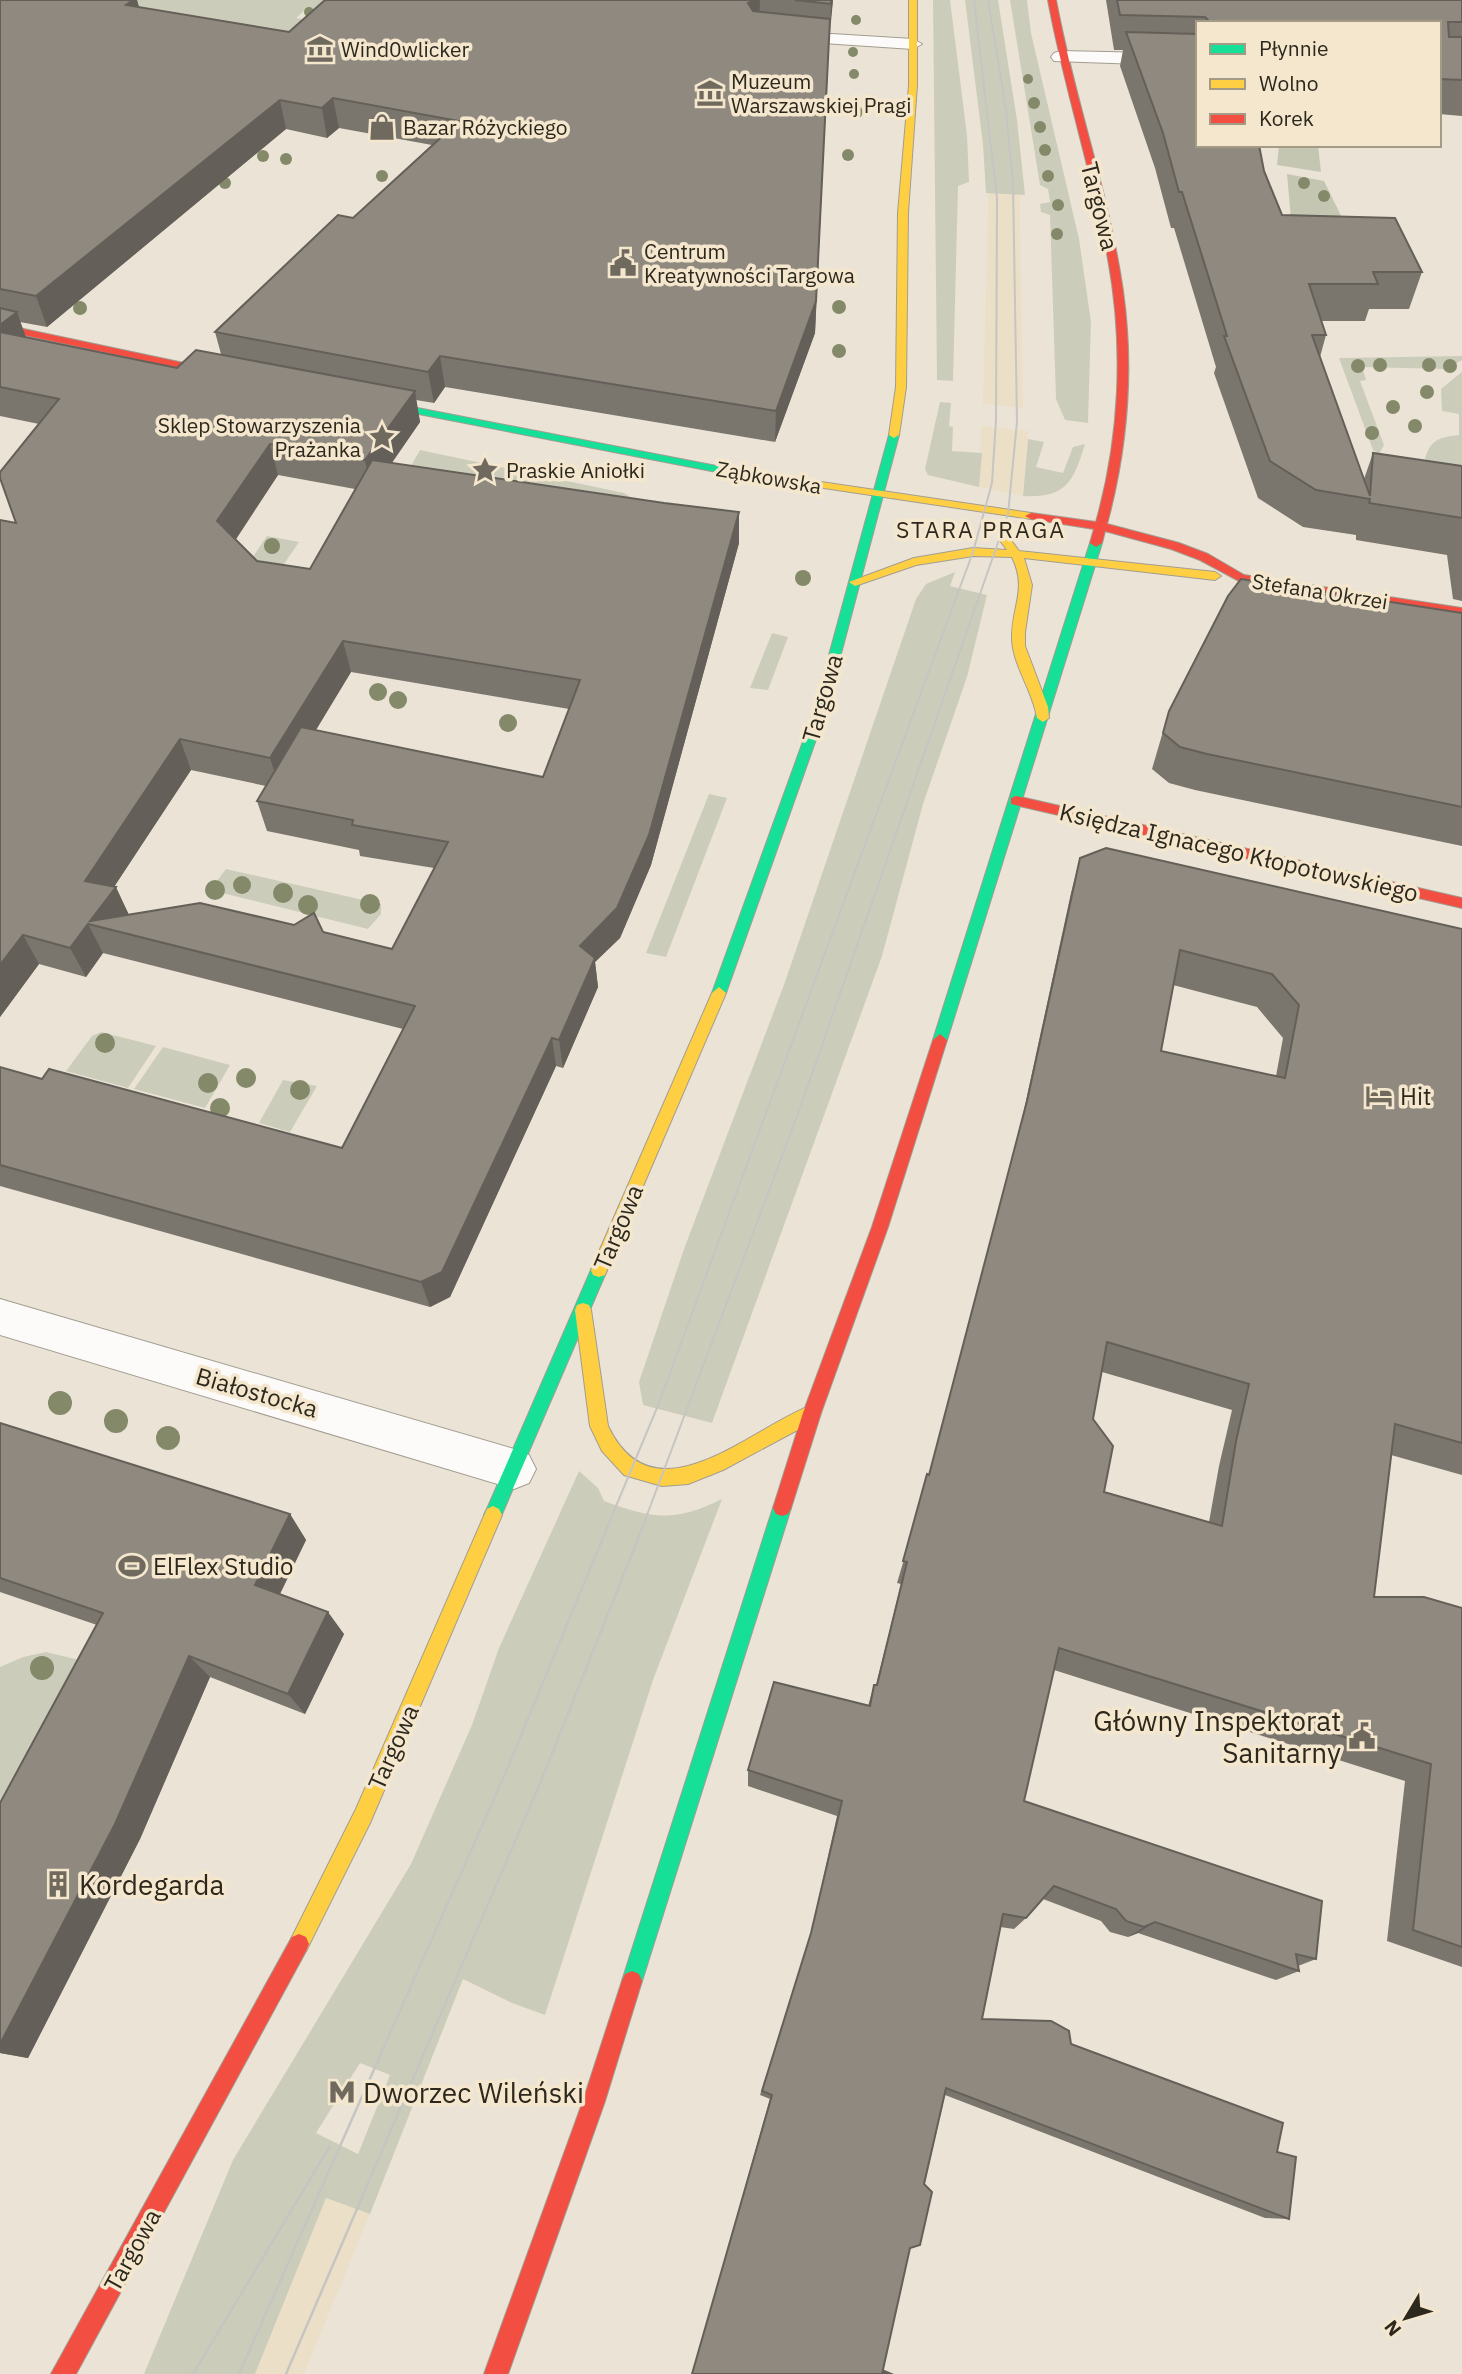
<svg xmlns="http://www.w3.org/2000/svg" width="1462" height="2374" font-family="'IBM Plex Sans',sans-serif">
<style>
.built{fill:#ebdfc7}
.green{fill:#cbcdba;fill-rule:evenodd}
.forest{fill:#c4c6b1}
.lines{fill:none;stroke-linecap:round;stroke-linejoin:round}
.lane-casing{stroke:#a29d92;stroke-width:2}
.street-casing{stroke:#a29d92;stroke-width:2}
.fast-casing{stroke:#a29d92;stroke-width:2}
.slow-casing{stroke:#a29d92;stroke-width:2}
.jam-casing{stroke:#a29d92;stroke-width:2}
.lane{fill:#fcfbf9;fill-rule:evenodd}
.street{fill:#fcfbf9;fill-rule:evenodd}
.fast{fill:#16e098;fill-rule:evenodd}
.slow{fill:#ffcf43;fill-rule:evenodd}
.jam{fill:#f24e42;fill-rule:evenodd}
.tram-far1{stroke:#c6c5c1;stroke-width:2}
.tram{stroke:#c6c5c1;stroke-width:2.5}
.tree{fill:#848969}
.wall{fill:#7b766d;fill-rule:evenodd}
.shaded-wall{fill:#646059}
.building{fill:#8f897f;stroke:#646059;stroke-width:2;fill-rule:evenodd}
.labels{text-anchor:middle;dominant-baseline:central;stroke-width:7;stroke-linejoin:round;paint-order:stroke}
.far-poi-label{font-size:21px;fill:#2d281e;stroke:#f4e7cd;text-anchor:start}
.far-street-label{font-size:21px;fill:#2d281e;stroke:#f4e7cd}
.far-quarter-label{font-size:23px;letter-spacing:2px;fill:#2d281e;stroke:#f4e7cd}
.street-label{font-size:24px;fill:#2d281e;stroke:#f4e7cd}
.poi-label{font-size:24px;fill:#2d281e;stroke:#f4e7cd;text-anchor:start}
.near-poi-label{font-size:28px;fill:#2d281e;stroke:#f4e7cd;text-anchor:start}
</style>
<rect width="100%" height="100%" fill="#ebe4d6"/>
<g class="built">
<path d="M988,193L1020,195L1023,408L983,404Z"/>
<path d="M981,426L1028,431L1023,496L979,487Z"/>
<path d="M326,2197L370,2214L304,2374H255Z"/>
</g>
<g class="green">
<path d="M108,0H330L318,11L306,9L296,18L320,22L283,54Z"/>
<path d="M933,0H950L967,135L969,182L958,186L953,381L937,380Z"/>
<path d="M965,0H998L1017,120L1025,195L986,193L983,145Z"/>
<path d="M1010,0H1027L1031,33L1079,239L1091,322L1088,423L1065,420L1056,399L1050,215L1041,212L1040,204L1050,202L1048,189L1040,185Z"/>
<path d="M1462,356V360L1446,369L1362,367L1366,380L1360,381L1384,445L1379,454L1373,450L1339,358Z"/>
<path d="M1462,372V475L1385,459L1425,460C1429,440 1440,437 1459,435V414L1442,411L1441,389Z"/>
<path d="M940,402L951,403L949,426L953,427L952,451L982,453L979,487L928,475L925,469Z"/>
<path d="M1028,439L1044,442L1036,467L1063,473L1073,447L1085,444C1073,483 1066,498 1023,496Z"/>
<path d="M420,450L624,493L693,538L395,494Z"/>
<path d="M267,536L299,542L280,570L248,564Z"/>
<path d="M955,572L950,586L987,595L967,677L923,804L882,956L712,1423L643,1405L639,1382L684,1249L785,982L916,599L926,584Z"/>
<path d="M772,633L788,637L768,690L750,688Z"/>
<path d="M709,794L727,798L666,957L646,953Z"/>
<path d="M226,869L381,904V914L368,929L210,890Z"/>
<path d="M101,1032L156,1046L128,1088L66,1071L92,1036Z"/>
<path d="M163,1047L230,1065L205,1108L134,1089Z"/>
<path d="M283,1080L317,1086L290,1132L259,1123Z"/>
<path d="M579,1471L598,1488L604,1501C652,1519 676,1522 722,1499L653,1680L545,2015L512,2003L463,1979L370,2214L326,2198L255,2374H144L233,2160L411,1864L472,1725L499,1648ZM360,2063L390,2075L358,2154L316,2133Z"/>
<path d="M46,1652L100,1665L0,1822V1667L23,1657Z"/>
</g>
<g class="forest">
<path d="M1279,145H1318L1321,172L1277,165Z"/>
<path d="M1287,174L1324,181L1351,236L1291,219Z"/>
</g>
<g class="lines">
<defs>
<path id="lane" d="M783,31L913,39L922,44L913,49L777,40L774,36Z"/>
<g id="street">
<path d="M1061,51L1198,54V66L1054,61L1051,57L1054,53Z"/>
<path d="M0,1299L514,1449L529,1455L536,1469L529,1483L514,1489L0,1335Z"/>
</g>
<g id="fast">
<path d="M366,398L727,468L733,471L727,474L362,403L361,401Z"/>
<path d="M894,432L899,435L825,714L726,993L719,999L712,993L813,714L889,435Z"/>
<path d="M1096,539L1102,543L947,1040L940,1046L933,1040L1090,543Z"/>
<path d="M599,1263L605,1265L607,1270L499,1521L493,1524L487,1521L484,1515L487,1509L591,1270L593,1265Z"/>
<path d="M782,1500L788,1502L791,1508L642,1981L639,1988L632,1991L625,1988L622,1981L773,1508L776,1502Z"/>
</g>
<g id="slow">
<path d="M909,0H917V85L908,213L906,387L899,435L894,438L889,435L896,387L898,213L909,85Z"/>
<path d="M727,468L1031,513L1037,516L1031,519L723,473V469Z"/>
<path d="M1004,534L1008,536L1019,551L1215,572L1221,576L1215,580L1024,558L1032,585L1025,632V646L1048,707L1049,718L1043,722L1037,718C1033,691 1013,666 1012,639C1011,607 1028,590 1012,557L973,556L916,565L855,586L849,582L914,558L973,548L1007,550L998,538Z"/>
<path d="M719,987L726,993L607,1270L605,1275L599,1277L593,1275L591,1270L712,993Z"/>
<path d="M583,1303L589,1305L591,1310L608,1426C654,1523 749,1429 812,1405L818,1407L821,1413L818,1419L723,1470L688,1484L662,1486L624,1475L602,1451L590,1426L575,1310L577,1305Z"/>
<path d="M493,1506L499,1509L502,1515L370,1823L306,1951L299,1954L292,1951L289,1944L292,1937L356,1809L487,1509Z"/>
</g>
<g id="jam">
<path d="M1048,0H1056C1074,98 1109,193 1123,291C1134,369 1127,450 1107,524L1179,543L1208,554L1244,575L1462,608V616L1241,582L1200,560L1171,549L1105,531L1102,543L1096,547L1090,543L1094,529L1031,519L1025,516L1031,513L1096,522C1120,437 1124,346 1108,259C1092,172 1064,87 1048,0Z"/>
<path d="M0,324L231,373L236,376L231,379L0,330Z"/>
<path d="M1016,796L1462,898V908L1011,804V798Z"/>
<path d="M940,1034L947,1040L888,1227L821,1413L791,1508L788,1514L782,1516L776,1514L773,1508L803,1413L872,1227L933,1040Z"/>
<path d="M299,1934L306,1937L309,1944L306,1951L76,2374H51L292,1937Z"/>
<path d="M632,1971L639,1974L642,1981L605,2101L508,2374H484L583,2101L622,1981L625,1974Z"/>
</g>
</defs>
<use href="#lane" class="lane-casing"/>
<use href="#street" class="street-casing"/>
<use href="#fast" class="fast-casing"/>
<use href="#slow" class="slow-casing"/>
<use href="#jam" class="jam-casing"/>
<use href="#lane" class="lane"/>
<use href="#street" class="street"/>
<use href="#fast" class="fast"/>
<use href="#slow" class="slow"/>
<use href="#jam" class="jam"/>
<g class="tram-far1">
<path d="M609,1523L659,1403L973,552L992,483L996,420L997,198L974,0"/>
<path d="M644,1523L799,1111L1008,514L1017,422L1013,184L1006,110L988,0"/>
</g>
<g class="tram">
<path d="M193,2374L330,2146"/>
<path d="M239,2374L505,1774L610,1521"/>
<path d="M286,2374L541,1781L645,1521"/>
</g>
</g>
<g class="tree">
<circle cx="309" cy="12" r="5"/>
<circle cx="856" cy="20" r="5"/>
<circle cx="853" cy="52" r="5"/>
<circle cx="854" cy="74" r="5"/>
<circle cx="1028" cy="79" r="5"/>
<circle cx="1034" cy="103" r="6"/>
<circle cx="857" cy="112" r="6"/>
<circle cx="1040" cy="127" r="6"/>
<circle cx="1045" cy="150" r="6"/>
<circle cx="848" cy="155" r="6"/>
<circle cx="263" cy="156" r="6"/>
<circle cx="286" cy="159" r="6"/>
<circle cx="382" cy="176" r="6"/>
<circle cx="1048" cy="176" r="6"/>
<circle cx="225" cy="183" r="6"/>
<circle cx="1304" cy="183" r="6"/>
<circle cx="1324" cy="196" r="6"/>
<circle cx="1058" cy="205" r="6"/>
<circle cx="1057" cy="234" r="6"/>
<circle cx="839" cy="307" r="7"/>
<circle cx="80" cy="308" r="7"/>
<circle cx="839" cy="351" r="7"/>
<circle cx="1380" cy="365" r="7"/>
<circle cx="1429" cy="365" r="7"/>
<circle cx="1358" cy="366" r="7"/>
<circle cx="1450" cy="366" r="7"/>
<circle cx="1427" cy="392" r="7"/>
<circle cx="1393" cy="407" r="7"/>
<circle cx="1415" cy="426" r="7"/>
<circle cx="1372" cy="433" r="7"/>
<circle cx="272" cy="546" r="8"/>
<circle cx="803" cy="578" r="8"/>
<circle cx="378" cy="692" r="9"/>
<circle cx="398" cy="700" r="9"/>
<circle cx="508" cy="723" r="9"/>
<circle cx="242" cy="885" r="9"/>
<circle cx="215" cy="890" r="10"/>
<circle cx="283" cy="893" r="10"/>
<circle cx="370" cy="904" r="10"/>
<circle cx="308" cy="905" r="10"/>
<circle cx="105" cy="1043" r="10"/>
<circle cx="246" cy="1078" r="10"/>
<circle cx="208" cy="1083" r="10"/>
<circle cx="300" cy="1090" r="10"/>
<circle cx="220" cy="1108" r="10"/>
<circle cx="60" cy="1403" r="12"/>
<circle cx="116" cy="1421" r="12"/>
<circle cx="168" cy="1438" r="12"/>
<circle cx="42" cy="1668" r="12"/>
</g>
<g class="wall">
<path d="M0,0H137L139,7L289,32L325,0H833L829,33L815,333L775,442L445,387L434,403L416,400L420,422L392,463L739,543L651,865L620,938L595,962L598,987L563,1068L556,1066L450,1297L430,1307L0,1186V1067L42,1079L342,1148L403,1029L103,953L86,977L39,964L0,1017L16,523L39,424L0,416ZM339,128L432,145L353,218L215,332L221,354L177,368L26,338L20,322L47,327L286,129L327,138ZM278,475L355,489L310,569L257,561L235,539ZM351,672L569,709L543,777L316,730ZM191,770L266,786L257,801L267,831L359,850L360,856L434,868L392,949L323,932L129,915L114,887Z"/>
<path d="M1106,0H1462V116L1439,114V23H1198V145L1264,171L1282,215L1422,272L1409,309H1369L1365,321H1321L1326,335L1320,357L1364,479L1373,453L1462,466V601L1453,599L1447,555L1356,540V535L1303,527L1258,498L1214,373L1216,367L1174,228H1171L1155,168L1120,66L1123,50H1114Z"/>
<path d="M1462,611V846L1195,790L1169,783L1152,769L1169,711L1461,613Z"/>
<path d="M1080,858L1462,929V1475L1391,1455L1374,1597L1462,1608V1967L1387,1941L1405,1781L1054,1670L1024,1801L1316,1959L1298,1966L1299,1971L1276,1980L1138,1933L1128,1937L1110,1932L1101,1921L1043,1899L1026,1918L1014,1929L1000,1927L982,2019L1071,2044L1277,2152L1289,2219L1265,2218L945,2095L910,2248L692,2374L770,2099L760,2095L809,1942L837,1816L748,1786V1770L868,1706L874,1685H876L901,1584L897,1583L929,1475L1019,1133L1071,893ZM1173,985L1257,1007L1283,1038L1276,1076L1161,1051ZM1102,1372L1232,1410L1219,1466L1209,1522L1104,1492L1093,1419Z"/>
<path d="M0,1423L290,1514L306,1540L280,1594L344,1634L305,1714L210,1677L140,1839L28,2058L0,2053V1803L97,1625L0,1592Z"/>
</g>
<g class="shaded-wall">
<path d="M133,0H137L144,27L126,5Z"/>
<path d="M754,0H760L759,25L748,3Z"/>
<path d="M831,0H833L830,33L831,4Z"/>
<path d="M830,19L815,333L775,442L776,411Z"/>
<path d="M333,98L339,128L327,138L322,108Z"/>
<path d="M280,100L286,129L47,327L36,296Z"/>
<path d="M17,312L28,343L0,349V325Z"/>
<path d="M440,356L445,387L434,403L428,372Z"/>
<path d="M415,391L420,422L371,492L365,460Z"/>
<path d="M270,444L278,475L227,553L217,521Z"/>
<path d="M739,512V543L651,865L620,938L595,962L598,987L563,1068L559,1040L580,946Z"/>
<path d="M343,641L351,672L280,789L270,758Z"/>
<path d="M180,739L191,770L102,905L116,887L130,917L92,925L85,881Z"/>
<path d="M88,924L103,953L86,977L70,948Z"/>
<path d="M23,935L39,964L0,1017V965Z"/>
<path d="M552,1038L556,1066L450,1297L430,1307L421,1282Z"/>
<path d="M290,1514L306,1540L273,1608L255,1585Z"/>
<path d="M328,1612L344,1634L305,1714L288,1694Z"/>
<path d="M189,1656L210,1677L140,1839L28,2058L0,2053V2044Z"/>
<path d="M1155,1922L1138,1933L1128,1937L1144,1927Z"/>
<path d="M875,2366L894,2374H882Z"/>
</g>
<g class="building">
<path d="M0,0H133L126,5L289,32L325,0H754L748,3L753,11L830,19L816,301L776,411L440,356L428,372L215,332L338,215L353,218L459,121L333,98L322,108L280,100L36,296L0,289Z"/>
<path d="M795,0H831V4Z"/>
<path d="M1117,0H1462V22H1448L1449,37H1462V80L1439,79V23H1208V20L1205,17L1120,15Z"/>
<path d="M1126,32L1198,34V145H1259L1264,171L1282,215L1395,218L1422,272H1373L1378,284H1309L1326,335H1312L1370,496L1373,453L1462,466V518L1369,503L1370,499L1316,490L1270,461L1224,336H1227L1182,192H1179L1163,133Z"/>
<path d="M0,308L17,312L0,325Z"/>
<path d="M0,332L177,368L196,350L415,391L365,460L270,444L217,521L257,561L310,569L372,460L664,503L739,512L649,835L617,908L580,946L595,958L559,1040L552,1038L442,1272L421,1282L0,1165V1067L42,1079L49,1069L342,1148L415,1006L88,924L70,948L23,935L0,965V520L16,523L0,478V472L59,399L0,387ZM343,641L580,680L543,777L301,727L257,801L353,820L352,825L448,842L392,949L323,932L314,913L294,925L200,903L90,921L116,887L85,881L180,739L270,758Z"/>
<path d="M1241,579L1462,613V807L1207,754L1180,747L1163,733L1169,711L1228,596Z"/>
<path d="M1106,848L1462,929V1443L1395,1424L1374,1597H1424L1462,1608V1947L1413,1930L1431,1764L1059,1648L1024,1801L1322,1901L1316,1959L1296,1954L1299,1971L1155,1922L1144,1927L1126,1921L1116,1909L1054,1886L1026,1918L1003,1914L982,2019L1051,2021L1069,2031L1071,2044L1283,2123L1277,2152L1296,2157L1289,2219L946,2088L924,2184L932,2192L920,2245L910,2248L882,2374H692L772,2095L762,2091L811,1933L842,1801L748,1770L774,1682L870,1706L874,1685H877L907,1562L903,1561L927,1474L929,1475L1027,1101L1080,858ZM1180,950L1272,974L1299,1005L1285,1078L1161,1051ZM1107,1342L1249,1384L1236,1441L1222,1526L1104,1492L1113,1446L1093,1419Z"/>
<path d="M0,1423L290,1514L255,1585L328,1612L288,1694L189,1656L115,1824L0,2044V1803L103,1613L0,1578Z"/>
</g>
<defs>
<symbol id="museum-bare" viewBox="-9 -9 18 18"><path d="M0-6L6-3V-2H-6V-3ZM-5-1h2V3h-2ZM-1-1h2V3h-2ZM3-1h2V3H3ZM-6 4H6V6H-6Z" fill="#706a5e" stroke="#f4e7cd" stroke-width="2.5" paint-order="stroke"/></symbol>
<symbol id="shop-bare" viewBox="-9 -9 18 18"><path d="M-5-2.5h2.3a2.7 3.5 0 0 1 5.4 0H5L5.5 6h-11ZM-1.5-2.5h3a1.5 2.3 0 0 0-3 0Z" fill="#706a5e" stroke="#f4e7cd" stroke-width="2.5" paint-order="stroke"/></symbol>
<symbol id="civic-bare" viewBox="-9 -9 18 18"><path d="M-.6-6.5H3V-4.5H.6V-3L4-1V1h2V6H-6V1h2V-1L-.6-3ZM-1.2 2.5V6h2.4V2.5Z" fill="#706a5e" stroke="#f4e7cd" stroke-width="2.5" paint-order="stroke"/></symbol>
<symbol id="sight-bare" viewBox="-9 -9 18 18"><path d="M0-6L1.8-2.2L6-1.7L2.9 1.2L3.7 5.4L0 3.3L-3.7 5.4L-2.9 1.2L-6-1.7L-1.8-2.2Z" fill="#706a5e" stroke="#f4e7cd" stroke-width="2.5" paint-order="stroke"/></symbol>
<symbol id="hotel-bare" viewBox="-9 -9 18 18"><path d="M-6-4.5h1.5V1H6V5H4.5V3h-9V5H-6ZM-4 0a1.8 1.8 0 1 1 3.6 0ZM.5 0V-2.5h3Q6-2.5 6 0Z" fill="#706a5e" stroke="#f4e7cd" stroke-width="2.5" paint-order="stroke"/></symbol>
<symbol id="stadium-bare" viewBox="-9 -9 18 18"><path d="M0-5a6.5 5 0 1 0 0 10a6.5 5 0 1 0 0-10ZM-3.5-1.8h7v3.6h-7Z" fill="#706a5e" stroke="#f4e7cd" stroke-width="2.5" paint-order="stroke"/></symbol>
<symbol id="building-bare" viewBox="-9 -9 18 18"><path d="M-4-6H4V6H1V3H-1V6H-4ZM-2.5-4.3h1.7v1.8h-1.7ZM.8-4.3h1.7v1.8H.8ZM-2.5-1h1.7V.8h-1.7ZM.8-1h1.7V.8H.8Z" fill="#706a5e" stroke="#f4e7cd" stroke-width="2.5" paint-order="stroke"/></symbol>
<symbol id="metro-bare" viewBox="-9 -9 18 18"><path d="M-5.5 5V-5H-3L0 0L3-5H5.5V5H3V-.5L0 4L-3-.5V5Z" fill="#706a5e" stroke="#f4e7cd" stroke-width="2.5" paint-order="stroke"/></symbol>
</defs>
<g fill-rule="evenodd">
<use href="#museum-bare" x="301" y="30" width="38" height="38"/>
<use href="#museum-bare" x="691" y="74" width="38" height="38"/>
<use href="#shop-bare" x="363" y="108" width="38" height="38"/>
<use href="#civic-bare" x="604" y="244" width="38" height="38"/>
<use href="#sight-bare" x="363" y="418" width="38" height="38"/>
<use href="#sight-bare" x="466" y="451" width="38" height="38"/>
<use href="#hotel-bare" x="1360" y="1077" width="38" height="38"/>
<use href="#stadium-bare" x="113" y="1547" width="38" height="38"/>
<use href="#civic-bare" x="1343" y="1717" width="38" height="38"/>
<use href="#building-bare" x="39" y="1865" width="38" height="38"/>
<use href="#metro-bare" x="323" y="2073" width="38" height="38"/>
</g>
<g class="labels">
<g class="far-poi-label">
<text x="341" y="49">Wind0wlicker</text>
<text x="731" y="81">Muzeum<tspan x="731" dy="24">Warszawskiej Pragi</tspan></text>
<text x="403" y="127">Bazar Różyckiego</text>
<text x="644" y="251">Centrum<tspan x="644" dy="24">Kreatywności Targowa</tspan></text>
<text x="361" y="425" text-anchor="end">Sklep Stowarzyszenia<tspan x="361" dy="24">Prażanka</tspan></text>
<text x="506" y="470">Praskie Aniołki</text>
</g>
<g class="far-street-label">
<text transform="translate(769 477) rotate(10)">Ząbkowska</text>
<text transform="translate(1320 591) rotate(9)">Stefana Okrzei</text>
</g>
<g class="far-quarter-label">
<text x="981" y="529">STARA PRAGA</text>
</g>
<g class="street-label">
<text transform="translate(1100 206) rotate(76)">Targowa</text>
<text transform="translate(822 698) rotate(-74)">Targowa</text>
<text transform="translate(1239 852) rotate(13)">Księdza Ignacego Kłopotowskiego</text>
<text transform="translate(618 1227) rotate(-67)">Targowa</text>
<text transform="translate(257 1392) rotate(16)">Białostocka</text>
<text transform="translate(393 1747) rotate(-66)">Targowa</text>
<text transform="translate(132 2250) rotate(-61)">Targowa</text>
</g>
<g class="poi-label">
<text x="1400" y="1096">Hit</text>
<text x="153" y="1566">ElFlex Studio</text>
</g>
<g class="near-poi-label">
<text x="1341" y="1720" text-anchor="end">Główny Inspektorat<tspan x="1341" dy="32">Sanitarny</tspan></text>
<text x="79" y="1884">Kordegarda</text>
<text x="363" y="2092">Dworzec Wileński</text>
</g>
</g>
<rect x="1196" y="21" width="245" height="126" fill="#f4e7cd" stroke="#a49b87" stroke-width="2"/>
<rect x="1210" y="44" width="35" height="10" fill="#16e098" stroke="#a49b87" stroke-width="2"/>
<text x="1259" y="56" font-size="21" fill="#2d281e">Płynnie</text>
<rect x="1210" y="79" width="35" height="10" fill="#ffcf43" stroke="#a49b87" stroke-width="2"/>
<text x="1259" y="91" font-size="21" fill="#2d281e">Wolno</text>
<rect x="1210" y="114" width="35" height="10" fill="#f24e42" stroke="#a49b87" stroke-width="2"/>
<text x="1259" y="126" font-size="21" fill="#2d281e">Korek</text>
<g transform="translate(1406 2318) rotate(232)" stroke="#f4e7cd" stroke-width="5" paint-order="stroke">
<path d="M0-5L12 26L0 18L-12 26Z" fill="#2d281e"/>
<text y="-10" font-size="19" font-weight="bold" text-anchor="middle" fill="#2d281e">N</text>
</g>
</svg>
